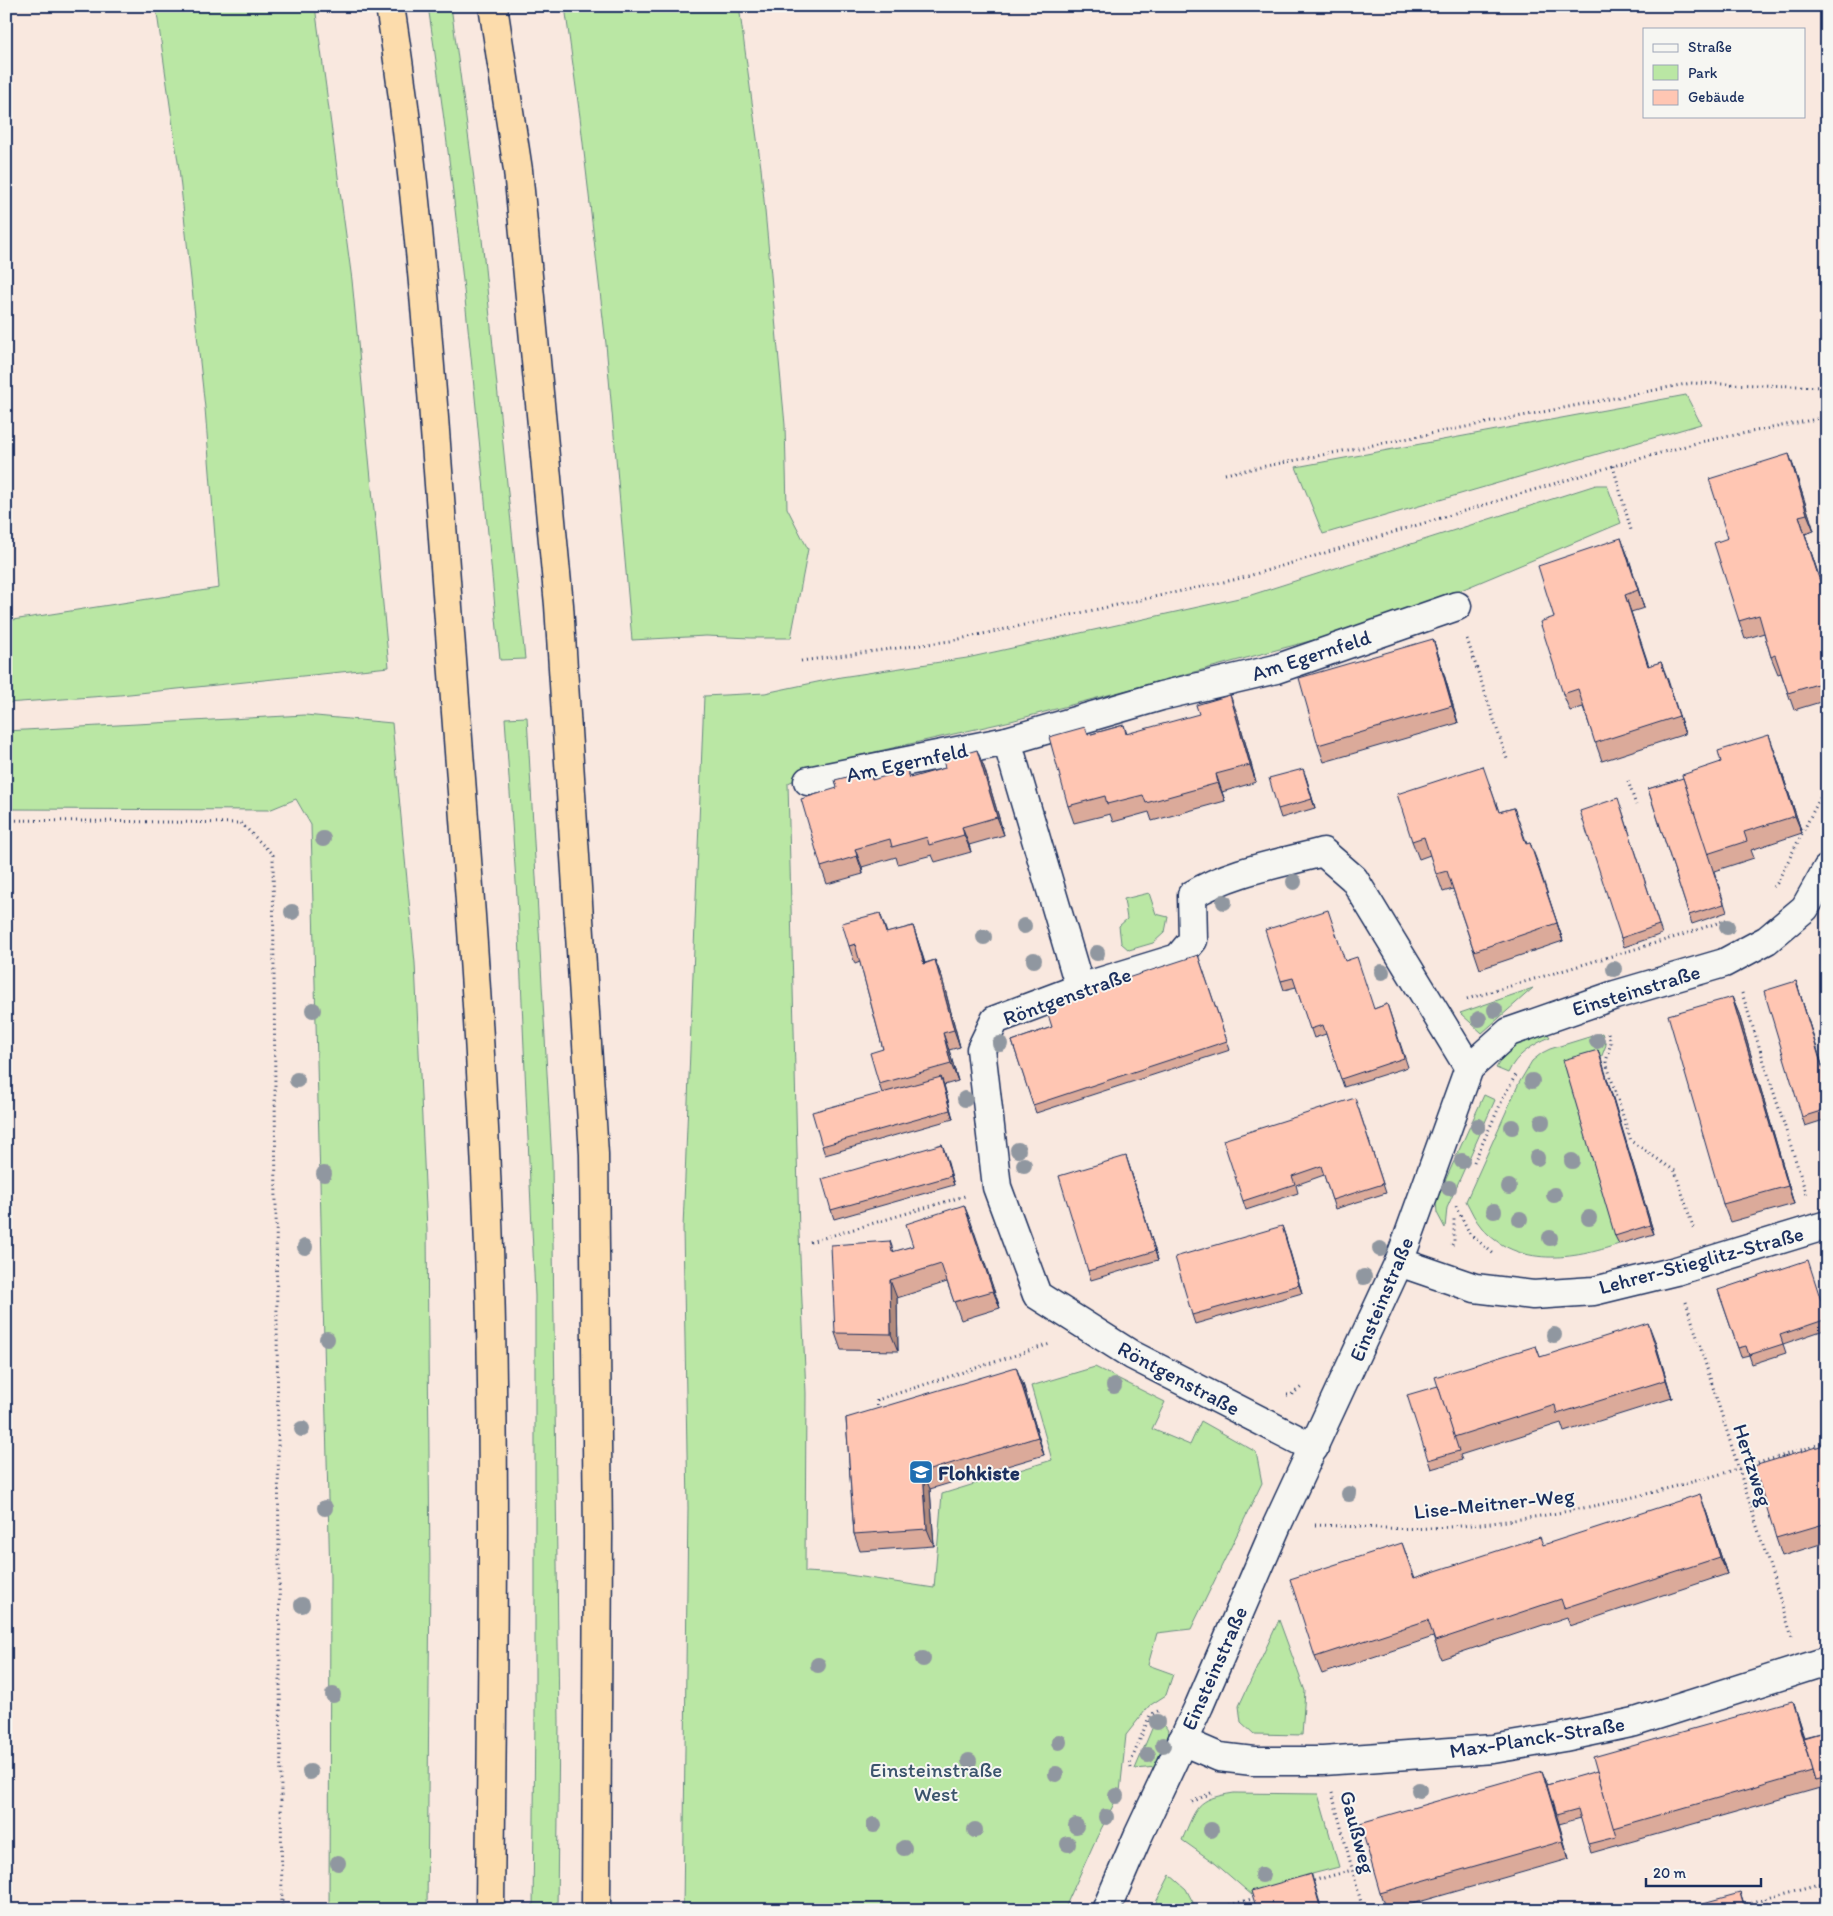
<svg xmlns="http://www.w3.org/2000/svg" width="1833" height="1916" font-family="Itim,sans-serif">
<style>
.green{fill:#bae7a4;stroke:#6a8b81}
.lines{fill:none;stroke-linecap:round;stroke-linejoin:round}
.minor-casing{stroke:#1b2f5e;stroke-width:31}
.motorway-casing{stroke:#1b2f5e;stroke-width:31}
.path{stroke:#1b2f5e;stroke-width:3;stroke-dasharray:1 4;stroke-linecap:butt}
.minor{stroke:#f6f6f2;stroke-width:28}
.motorway{stroke:#fcdcac;stroke-width:28}
.tree{fill:#9097a0}
.wall{fill:#dbaa9a;stroke:#1b2f5e}
.shaded-wall{fill:#b28b7d;stroke:#1b2f5e}
.building{fill:#ffc6b3;stroke:#1b2f5e}
.labels{text-anchor:middle;dominant-baseline:central;stroke-width:4;stroke-linejoin:round;paint-order:stroke}
.street-label{font-size:21px;fill:#1b2f5e;stroke:#f6f6f2}
.poi-label{font-size:21px;font-weight:bold;fill:#1b2f5e;stroke:#f6f6f2;text-anchor:start}
.park-label{font-size:21px;fill:#3b546c;stroke:#f6f6f2}
</style>
<rect width="100%" height="100%" fill="#f9e8df"/>
<filter id="ink" filterUnits="userSpaceOnUse"><feTurbulence type="fractalNoise" baseFrequency=".02" numOctaves="2"/><feDisplacementMap in="SourceGraphic" scale="10" xChannelSelector="R" yChannelSelector="G"/><feConvolveMatrix kernelMatrix="1 2 1 2 8 2 1 2 1" color-interpolation-filters="sRGB"/></filter>
<g filter="url(#ink)">
<g class="green">
<path d="M156,6H315L352,280L389,667L120,695L6,703V621L219,588L205,408L179,169Z"/>
<path d="M428,6H451L482,239L525,659L500,660C479,442 461,223 428,6Z"/>
<path d="M565,6H739L761,168L785,425L787,508L808,549L791,638H751L706,636L632,640L606,344L580,117Z"/>
<path d="M1686,395L1701,424L1323,534L1296,467Z"/>
<path d="M1596,485H1607L1621,523L1392,619L1011,721L844,759L788,783L799,1234L806,1393L805,1572L842,1574L934,1588L942,1494L1052,1460L1031,1386L1095,1367L1165,1402L1152,1429L1190,1445L1201,1421L1256,1452L1262,1483L1191,1629L1157,1633L1148,1665L1173,1674L1166,1695L1149,1706L1126,1735L1120,1792L1095,1841L1064,1910H683L688,1508L683,1228L704,696L765,693L841,677L967,658L1248,596Z"/>
<path d="M305,715L392,723L415,963L427,1229L430,1569L427,1910H329L330,1578L311,825L296,799L269,810L6,809V731Z"/>
<path d="M527,717L552,1162L559,1722L557,1910H533L535,1719V1296L518,912L505,718Z"/>
<path d="M1149,893L1156,914L1168,917L1165,932L1153,943L1129,950L1121,943L1119,926L1127,919L1124,899Z"/>
<path d="M1533,988L1482,1033L1460,1013Z"/>
<path d="M1543,1028L1550,1037C1532,1045 1516,1055 1508,1073L1496,1068C1508,1046 1523,1040 1543,1028Z"/>
<path d="M1602,1033L1606,1045L1601,1058L1566,1069L1619,1244C1573,1260 1518,1268 1482,1228C1475,1220 1471,1210 1466,1201L1519,1083L1532,1061L1542,1053L1550,1049Z"/>
<path d="M1484,1095L1495,1100L1447,1208L1445,1228L1437,1213L1436,1201Z"/>
<path d="M1279,1620L1305,1691L1302,1735L1254,1734L1241,1722L1239,1706Z"/>
<path d="M1156,1719C1167,1725 1169,1731 1171,1743L1156,1767L1135,1769Z"/>
<path d="M1234,1793L1318,1794L1339,1867L1312,1874L1313,1879L1253,1896L1216,1864L1182,1840C1197,1807 1195,1799 1234,1793Z"/>
<path d="M1170,1875L1186,1889L1197,1910H1152Z"/>
</g>
<g class="lines">
<defs>
<g id="minor">
<path d="M1007,741L1080,988"/>
<path d="M808,781L1007,741L1161,696L1276,669L1457,606"/>
<path d="M1399,1262L1475,1288L1533,1295L1594,1291L1676,1271L1827,1225"/>
<path d="M1314,1448L1132,1355L1037,1295L997,1187L981,1049L995,1020L1080,988L1178,958L1193,940L1192,895C1231,871 1278,864 1323,852L1354,879L1469,1068"/>
<path d="M1182,1741L1219,1757L1253,1761H1323L1493,1749L1564,1737L1635,1722L1827,1661"/>
<path d="M1106,1910L1138,1836L1199,1706L1277,1525L1399,1262L1469,1068L1509,1032L1615,995L1724,963L1767,940L1805,908L1827,869"/>
</g>
<g id="motorway">
<path d="M390,6C421,205 433,406 448,607C464,821 482,1034 489,1248C496,1469 492,1689 490,1910"/>
<path d="M493,6L518,170L559,605L594,1154L598,1537L596,1910"/>
</g>
</defs>
<use href="#minor" class="minor-casing"/>
<use href="#motorway" class="motorway-casing"/>
<g class="path">
<path d="M1613,466L1631,530"/>
<path d="M1225,474L1691,383L1827,387"/>
<path d="M1467,639L1508,762"/>
<path d="M801,661L950,641L1242,578L1613,466L1700,442L1827,417"/>
<path d="M1628,781L1636,805"/>
<path d="M6,820L241,823L273,855L282,1910"/>
<path d="M1773,887L1777,883L1827,784"/>
<path d="M1742,993L1807,1196"/>
<path d="M1467,999L1679,936L1729,919"/>
<path d="M1608,1033L1611,1042L1606,1062L1631,1141L1675,1171L1694,1230"/>
<path d="M1474,1162L1506,1092L1517,1073"/>
<path d="M1456,1206L1470,1234L1495,1255"/>
<path d="M810,1242L965,1196"/>
<path d="M1452,1245L1454,1241V1217"/>
<path d="M1686,1302L1792,1637"/>
<path d="M1287,1395H1291L1303,1386"/>
<path d="M877,1411V1400L1050,1344"/>
<path d="M1315,1525C1354,1526 1393,1530 1432,1528C1567,1521 1698,1482 1827,1442"/>
<path d="M1131,1768L1130,1764L1150,1715L1158,1711"/>
<path d="M1332,1793L1363,1910"/>
<path d="M1192,1802L1213,1792"/>
<path d="M1309,1882L1352,1870"/>
<path d="M1766,1898L1770,1910"/>
<path d="M1742,1905L1827,1882"/>
<path d="M1220,1908L1255,1898"/>
</g>
<use href="#minor" class="minor"/>
<use href="#motorway" class="motorway"/>
</g>
<g class="tree">
<circle cx="323" cy="839" r="8"/>
<circle cx="1294" cy="882" r="8"/>
<circle cx="1224" cy="902" r="8"/>
<circle cx="292" cy="912" r="8"/>
<circle cx="1024" cy="926" r="8"/>
<circle cx="1727" cy="927" r="8"/>
<circle cx="984" cy="937" r="8"/>
<circle cx="1097" cy="953" r="8"/>
<circle cx="1034" cy="960" r="8"/>
<circle cx="1614" cy="969" r="8"/>
<circle cx="1382" cy="972" r="8"/>
<circle cx="313" cy="1010" r="8"/>
<circle cx="1495" cy="1010" r="8"/>
<circle cx="1479" cy="1019" r="8"/>
<circle cx="1597" cy="1041" r="8"/>
<circle cx="1000" cy="1044" r="8"/>
<circle cx="297" cy="1080" r="8"/>
<circle cx="1532" cy="1081" r="8"/>
<circle cx="965" cy="1099" r="8"/>
<circle cx="1542" cy="1122" r="8"/>
<circle cx="1478" cy="1126" r="8"/>
<circle cx="1512" cy="1127" r="8"/>
<circle cx="1018" cy="1150" r="8"/>
<circle cx="1537" cy="1158" r="8"/>
<circle cx="1462" cy="1161" r="8"/>
<circle cx="1572" cy="1161" r="8"/>
<circle cx="1024" cy="1165" r="8"/>
<circle cx="324" cy="1174" r="8"/>
<circle cx="1509" cy="1187" r="8"/>
<circle cx="1449" cy="1188" r="8"/>
<circle cx="1554" cy="1195" r="8"/>
<circle cx="1494" cy="1211" r="8"/>
<circle cx="1589" cy="1218" r="8"/>
<circle cx="1520" cy="1219" r="8"/>
<circle cx="1550" cy="1238" r="8"/>
<circle cx="305" cy="1247" r="8"/>
<circle cx="1380" cy="1249" r="8"/>
<circle cx="1364" cy="1277" r="8"/>
<circle cx="1554" cy="1335" r="8"/>
<circle cx="327" cy="1339" r="8"/>
<circle cx="1114" cy="1386" r="8"/>
<circle cx="302" cy="1429" r="8"/>
<circle cx="1349" cy="1494" r="8"/>
<circle cx="325" cy="1508" r="8"/>
<circle cx="302" cy="1605" r="8"/>
<circle cx="923" cy="1659" r="8"/>
<circle cx="818" cy="1665" r="8"/>
<circle cx="333" cy="1695" r="8"/>
<circle cx="1157" cy="1722" r="8"/>
<circle cx="1059" cy="1742" r="8"/>
<circle cx="1163" cy="1745" r="8"/>
<circle cx="1148" cy="1755" r="8"/>
<circle cx="969" cy="1761" r="8"/>
<circle cx="310" cy="1772" r="8"/>
<circle cx="1056" cy="1774" r="8"/>
<circle cx="1419" cy="1790" r="8"/>
<circle cx="1116" cy="1796" r="8"/>
<circle cx="1106" cy="1817" r="8"/>
<circle cx="874" cy="1825" r="8"/>
<circle cx="1076" cy="1826" r="8"/>
<circle cx="975" cy="1830" r="8"/>
<circle cx="1211" cy="1830" r="8"/>
<circle cx="1068" cy="1844" r="8"/>
<circle cx="904" cy="1848" r="8"/>
<circle cx="338" cy="1863" r="8"/>
<circle cx="1262" cy="1875" r="8"/>
</g>
<g class="wall">
<path d="M1789,454L1795,471L1814,531L1805,534L1825,594L1827,593V700L1794,710L1781,673L1778,674L1771,657L1764,633L1745,639L1739,621L1728,538Z"/>
<path d="M1628,556L1644,608L1631,612L1649,666L1661,662L1685,734L1602,761L1583,707L1570,711L1563,694L1554,617Z"/>
<path d="M1433,639L1439,657L1458,723L1324,762L1318,745Z"/>
<path d="M1237,713L1256,782L1222,792L1225,801L1152,821L1149,812L1113,822L1110,814L1074,823L1068,806L1088,735L1124,725L1127,734Z"/>
<path d="M1775,752L1802,833L1751,850L1754,858L1714,871L1727,912L1692,924L1648,789Z"/>
<path d="M984,767L1004,835L969,845L971,852L935,862L932,855L898,864L896,857L862,867L863,874L827,884L821,867L837,788L870,771L873,780L910,778Z"/>
<path d="M1306,777L1315,808L1281,818L1278,809Z"/>
<path d="M1489,783L1499,812L1514,808L1527,844L1530,843L1563,941L1480,969L1453,889L1443,892L1430,855L1419,859L1412,841Z"/>
<path d="M1621,807L1662,934L1624,947L1621,938Z"/>
<path d="M913,926L919,944L925,963L935,960L942,978L960,1047L949,1050L958,1081L944,1085L953,1119L825,1155L822,1146L882,1093L879,1084L883,1049L860,962L855,964L849,946L887,933Z"/>
<path d="M1198,955L1230,1050L1036,1113L1012,1041L1052,1027Z"/>
<path d="M1345,961L1374,1009L1387,1004L1408,1067L1344,1087L1326,1034L1314,1038L1296,987L1284,990L1281,981Z"/>
<path d="M1796,981L1827,1081V1119L1805,1126L1802,1117Z"/>
<path d="M1732,997L1739,1014L1794,1204L1730,1222L1723,1204Z"/>
<path d="M1598,1050L1654,1234L1619,1244L1615,1236Z"/>
<path d="M1358,1107L1386,1193L1335,1209L1324,1175L1296,1185L1298,1193L1246,1210L1243,1201Z"/>
<path d="M942,1144L954,1185L834,1219L831,1210Z"/>
<path d="M1129,1165L1158,1260L1091,1280L1088,1271Z"/>
<path d="M964,1205L1000,1308L961,1320L947,1282L897,1298L898,1351L841,1350L835,1333L890,1241L894,1252L913,1246Z"/>
<path d="M1285,1235L1302,1293L1195,1324L1192,1315Z"/>
<path d="M1718,1290L1827,1317V1329L1783,1344L1786,1353L1752,1364L1749,1355L1741,1357Z"/>
<path d="M1655,1341L1672,1398L1564,1432L1561,1423L1460,1455L1462,1460L1431,1469L1428,1460L1438,1386L1536,1346L1540,1357Z"/>
<path d="M1023,1384L1044,1455L930,1489L934,1546L860,1551L854,1534L846,1418Z"/>
<path d="M1827,1444V1542L1782,1556L1776,1538Z"/>
<path d="M1706,1511L1727,1574L1570,1626L1567,1617L1441,1659L1433,1637L1322,1674L1315,1657L1402,1543L1415,1578L1543,1545Z"/>
<path d="M1798,1719L1804,1737L1827,1731V1786L1591,1853L1581,1818L1559,1824L1557,1818L1569,1859L1391,1910H1386L1380,1893L1547,1785Z"/>
</g>
<g class="shaded-wall">
<path d="M1789,454L1795,471L1814,531L1807,514Z"/>
<path d="M1799,516L1805,534L1827,601L1813,562Z"/>
<path d="M1621,538L1628,556L1644,608L1638,590Z"/>
<path d="M1625,595L1631,612L1654,684L1648,666Z"/>
<path d="M1433,639L1439,657L1458,723L1452,706Z"/>
<path d="M1661,662L1668,680L1685,734Z"/>
<path d="M1230,695L1237,713L1256,782L1250,765Z"/>
<path d="M1769,735L1775,752L1802,833L1795,816Z"/>
<path d="M977,750L984,767L1004,835L997,817Z"/>
<path d="M1303,769L1306,777L1315,808L1312,799Z"/>
<path d="M1216,774L1225,801L1218,783Z"/>
<path d="M962,827L969,845L971,852L964,835Z"/>
<path d="M1530,843L1537,861L1563,941L1557,923Z"/>
<path d="M855,849L862,867L863,874L857,856Z"/>
<path d="M880,913L886,930L892,951L886,933Z"/>
<path d="M913,926L919,944L930,981L924,964Z"/>
<path d="M935,960L942,978L960,1047L954,1030Z"/>
<path d="M1796,981L1827,1081V1083Z"/>
<path d="M1732,997L1739,1014L1794,1204L1788,1186Z"/>
<path d="M943,1033L949,1050L958,1081L951,1064Z"/>
<path d="M1598,1050L1601,1058L1654,1234L1650,1225Z"/>
<path d="M941,1077L944,1085L953,1119L950,1110Z"/>
<path d="M942,1144L945,1152L954,1185L951,1176Z"/>
<path d="M1126,1156L1129,1165L1158,1260L1155,1251Z"/>
<path d="M964,1205L971,1222L1000,1308L993,1291Z"/>
<path d="M1282,1226L1285,1235L1302,1293L1299,1285Z"/>
<path d="M890,1280L897,1298L898,1351L891,1334Z"/>
<path d="M1648,1323L1655,1341L1672,1398L1666,1380Z"/>
<path d="M1016,1367L1023,1384L1044,1455L1038,1437Z"/>
<path d="M923,1472L930,1489L934,1546L927,1529Z"/>
<path d="M1700,1494L1706,1511L1727,1574L1720,1557Z"/>
<path d="M1792,1701L1798,1719L1815,1780L1812,1771Z"/>
<path d="M1542,1771L1549,1788L1569,1859L1563,1841Z"/>
<path d="M1311,1874L1314,1883L1322,1910H1321Z"/>
<path d="M1740,1893L1746,1910H1745Z"/>
</g>
<g class="building">
<path d="M1789,454L1807,514L1799,516L1824,594L1827,593V681L1788,693L1775,655L1771,657L1759,615L1739,621L1714,543L1728,538L1709,479Z"/>
<path d="M1621,538L1638,590L1625,595L1648,666L1661,662L1679,716L1595,743L1578,689L1563,694L1540,622L1554,617L1538,566Z"/>
<path d="M1433,639L1452,706L1318,745L1299,678Z"/>
<path d="M1230,695L1250,765L1216,774L1218,783L1146,803L1143,795L1107,804L1105,796L1068,806L1049,737L1085,727L1088,735L1124,725L1126,734L1199,714L1196,705Z"/>
<path d="M1769,735L1795,816L1744,832L1747,841L1707,854L1682,775L1721,762L1718,751Z"/>
<path d="M977,750L997,817L962,827L964,835L929,845L927,837L892,847L890,839L855,849L857,856L821,867L801,799L837,788L835,780L870,771L872,780L907,770L910,778L945,768L943,760Z"/>
<path d="M1483,766L1499,812L1514,808L1526,844L1530,843L1557,923L1474,951L1447,871L1436,874L1424,837L1412,841L1397,794Z"/>
<path d="M1303,769L1312,799L1278,809L1269,778Z"/>
<path d="M1683,778L1724,904L1689,915L1648,789Z"/>
<path d="M1618,798L1659,925L1621,938L1580,811Z"/>
<path d="M1328,910L1345,961L1357,957L1374,1009L1387,1004L1404,1058L1341,1079L1323,1025L1310,1029L1293,978L1281,981L1265,930Z"/>
<path d="M880,913L886,933L913,926L924,964L935,960L954,1030L943,1033L951,1064L879,1084L870,1053L883,1049L855,944L849,946L842,923Z"/>
<path d="M1198,955L1227,1041L1033,1105L1012,1041L1052,1027L1045,1005Z"/>
<path d="M1796,981L1827,1083V1109L1802,1117L1764,991Z"/>
<path d="M1732,997L1788,1186L1723,1204L1668,1015Z"/>
<path d="M1598,1050L1650,1225L1615,1236L1563,1060Z"/>
<path d="M941,1077L950,1110L822,1146L812,1112Z"/>
<path d="M1355,1098L1383,1184L1332,1200L1321,1166L1292,1176L1295,1184L1243,1201L1223,1140Z"/>
<path d="M942,1144L951,1176L831,1210L822,1179Z"/>
<path d="M1126,1156L1155,1251L1088,1271L1059,1176Z"/>
<path d="M964,1205L993,1291L954,1302L941,1264L890,1280L891,1334L835,1333L831,1245L890,1241L892,1252L913,1246L906,1224Z"/>
<path d="M1282,1226L1299,1285L1192,1315L1175,1257Z"/>
<path d="M1808,1260L1827,1319L1780,1335L1783,1344L1749,1355L1746,1346L1738,1348L1718,1290Z"/>
<path d="M1648,1323L1666,1380L1557,1414L1555,1405L1454,1437L1435,1377L1536,1346L1540,1357Z"/>
<path d="M1016,1367L1038,1437L923,1472L927,1529L854,1534L846,1418Z"/>
<path d="M1438,1386L1459,1451L1428,1460L1407,1395Z"/>
<path d="M1827,1444V1523L1776,1538L1754,1466Z"/>
<path d="M1700,1494L1720,1557L1564,1608L1561,1599L1435,1641L1428,1620L1315,1657L1290,1579L1402,1543L1414,1578L1540,1537L1543,1545Z"/>
<path d="M1792,1701L1812,1771L1613,1828L1593,1757Z"/>
<path d="M1827,1731V1777L1815,1780L1803,1738Z"/>
<path d="M1542,1771L1563,1841L1380,1893L1360,1823Z"/>
<path d="M1597,1771L1616,1837L1588,1844L1578,1809L1556,1815L1547,1785Z"/>
<path d="M1311,1874L1321,1910H1257L1251,1891Z"/>
<path d="M1740,1893L1745,1910H1677Z"/>
</g>
</g>
<defs>
<symbol id="school-square" viewBox="-11 -11 22 22"><rect x="-9" y="-9" width="18" height="18" rx="4" fill="#1f6fb2" stroke="#f6f6f2"/><path d="M0-5L7-2L0 1L-7-2ZM-4 1L0 2.5L4 1V4Q0 6-4 4Z" fill="#fff"/></symbol>
</defs>
<g fill-rule="evenodd">
<use href="#school-square" x="907" y="1458" width="28" height="28"/>
</g>
<g class="labels">
<g class="street-label">
<text transform="translate(1311 655) rotate(-18)">Am Egernfeld</text>
<text transform="translate(907 762) rotate(-12)">Am Egernfeld</text>
<text transform="translate(1636 990) rotate(-17)">Einsteinstraße</text>
<text transform="translate(1067 996) rotate(-20)">Röntgenstraße</text>
<text transform="translate(1701 1260) rotate(-15)">Lehrer-Stieglitz-Straße</text>
<text transform="translate(1381 1299) rotate(-67)">Einsteinstraße</text>
<text transform="translate(1179 1378) rotate(28)">Röntgenstraße</text>
<text transform="translate(1753 1465) rotate(72)">Hertzweg</text>
<text transform="translate(1494 1503) rotate(-6)">Lise-Meitner-Weg</text>
<text transform="translate(1214 1668) rotate(-66)">Einsteinstraße</text>
<text transform="translate(1537 1737) rotate(-9)">Max-Planck-Straße</text>
<text transform="translate(1358 1832) rotate(75)">Gaußweg</text>
</g>
<g class="poi-label">
<text x="938" y="1472">Flohkiste</text>
</g>
<g class="park-label">
<text x="936" y="1769">Einsteinstraße<tspan x="936" dy="24">West</tspan></text>
</g>
</g>
<rect width="1833" height="1916" fill="none" stroke="#f6f6f2" stroke-width="25"/>
<rect x="12" y="12" width="1808" height="1891" fill="none" stroke="#1b2f5e" stroke-width="2" filter="url(#ink)"/>
<rect x="1643" y="28" width="162" height="90" fill="#f6f6f2" stroke="#9ea6b7"/>
<rect x="1653" y="44" width="25" height="8" fill="#f6f6f2" stroke="#9ea6b7"/>
<text x="1688" y="52" font-size="15" fill="#1b2f5e">Straße</text>
<rect x="1653" y="65" width="25" height="15" fill="#bae7a4" stroke="#9ea6b7"/>
<text x="1688" y="78" font-size="15" fill="#1b2f5e">Park</text>
<rect x="1653" y="90" width="25" height="15" fill="#ffc6b3" stroke="#9ea6b7"/>
<text x="1688" y="102" font-size="15" fill="#1b2f5e">Gebäude</text>
<path d="M1646 1878v8h115v-8" fill="none" stroke="#1b2f5e" stroke-width="2.5"/>
<text x="1653" y="1878" font-size="15" fill="#1b2f5e" stroke="#f6f6f2" stroke-width="4" paint-order="stroke">20 m</text>
</svg>
